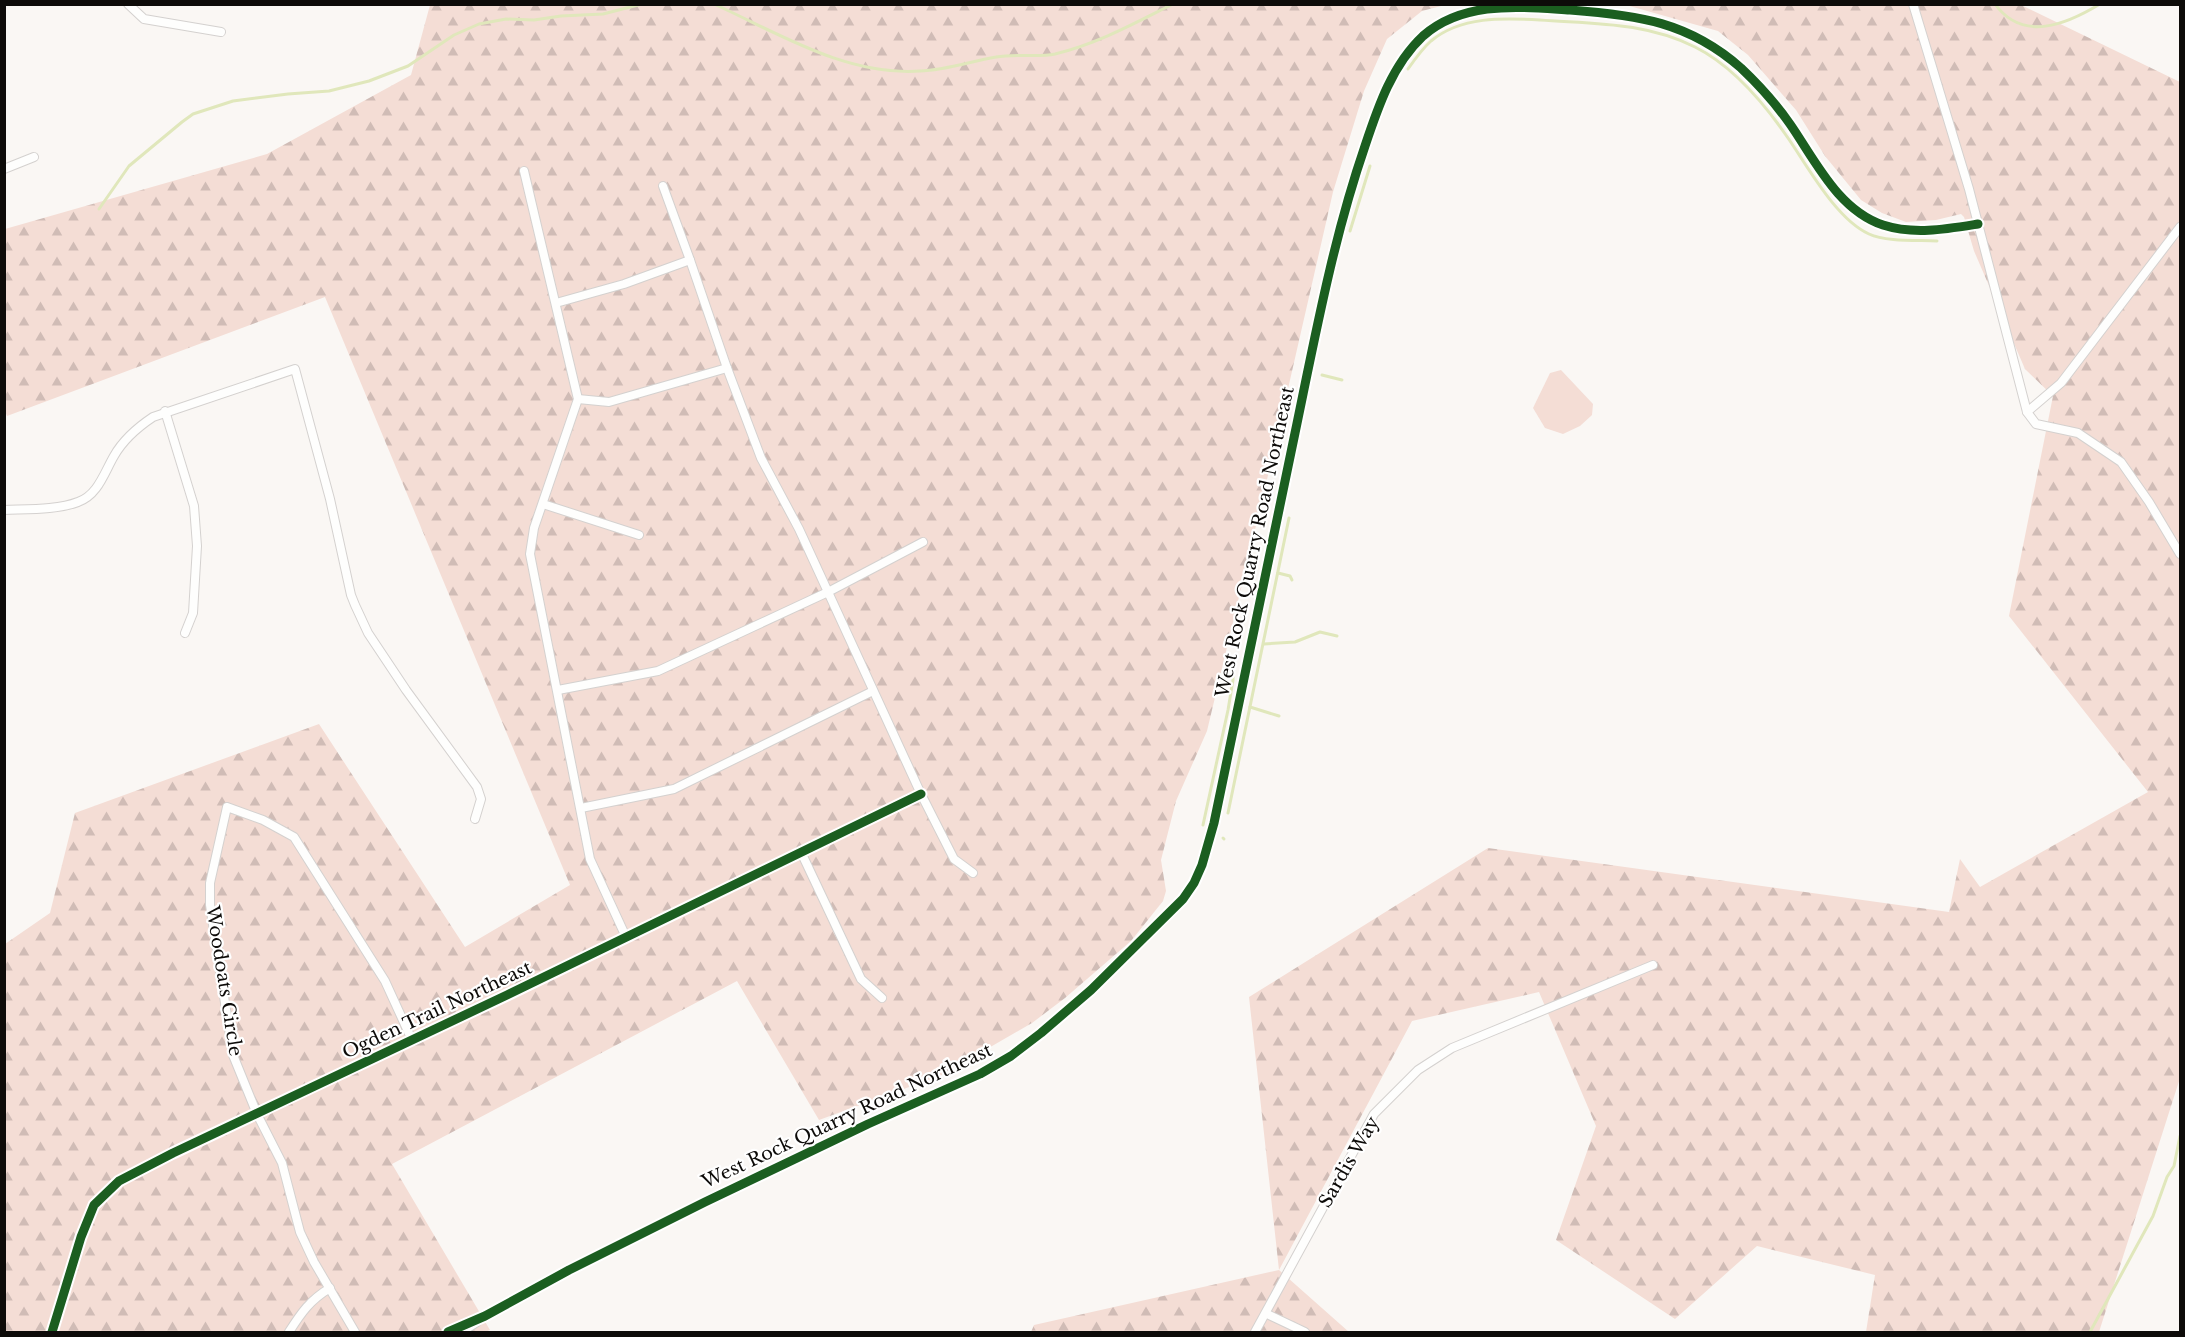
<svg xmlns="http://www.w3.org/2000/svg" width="2185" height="1337" font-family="'Libre Baskerville',serif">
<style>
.forest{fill:url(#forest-firs)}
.garden{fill:#f4ddd5}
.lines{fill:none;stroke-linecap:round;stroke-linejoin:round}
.stream{stroke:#e0e7bb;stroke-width:3}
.minor-casing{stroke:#d4d1cf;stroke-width:10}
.minor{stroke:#fefefd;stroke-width:8}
.cycleway-casing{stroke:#fff;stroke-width:13}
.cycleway{stroke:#1b5e20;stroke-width:9}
.labels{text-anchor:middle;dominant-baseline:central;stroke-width:4.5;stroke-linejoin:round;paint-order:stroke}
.street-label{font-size:18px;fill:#0d0b09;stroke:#fff}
</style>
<defs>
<pattern id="forest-firs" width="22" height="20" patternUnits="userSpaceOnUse" patternTransform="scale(1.5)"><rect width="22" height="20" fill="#f4ddd5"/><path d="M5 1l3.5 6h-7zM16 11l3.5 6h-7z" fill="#d0bcb6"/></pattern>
</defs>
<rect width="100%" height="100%" fill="#faf7f4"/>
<g class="forest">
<path d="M430,5H1445L1422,11L1387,39L1364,91L1333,192L1274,450L1207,731L1176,801L1161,860L1166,891L1163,901L1131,941L1065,998L1032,1023L942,1075L819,1120L737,981L392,1164L490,1330L485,1332H5V944L50,913L75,813L319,724L465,947L570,885L325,297L7,416L4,409L5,229L267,154L411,75Z"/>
<path d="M1626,5H2021L2180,82V1078L2099,1332H1866L1875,1275L1757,1246L1675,1319L1556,1240L1596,1126L1539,992L1412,1021L1279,1270L1349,1332H1031L1034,1325L1279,1270L1249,997L1488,848L1949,912L1960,859L1980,887L2148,792L2009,616L2053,396L2025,369L1974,251L1964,217L1961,214L1936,220L1906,222L1882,213L1861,200L1825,156L1796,110L1748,55L1718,31Z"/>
</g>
<path class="garden" d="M1561,370L1593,404L1592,415L1580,426L1563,434L1545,428L1533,408L1550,373Z"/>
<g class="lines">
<g class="stream">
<path d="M714,4C780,34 846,76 920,71C947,70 971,61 996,57C1015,53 1036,58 1055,54C1097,44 1135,23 1173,4"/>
<path d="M1995,4C2023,43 2067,24 2100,4"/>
<path d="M1408,69C1415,59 1422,49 1431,41C1461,16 1503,18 1540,20C1594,24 1645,22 1695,47C1733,66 1764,103 1788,138C1808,167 1836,219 1869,234C1886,242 1917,240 1937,241"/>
<path d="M99,209L129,166L182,122L193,114L233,101L288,94L329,91L369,81L408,66L454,35L479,24L506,19L534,20L561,16L603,14L642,4"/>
<path d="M1350,231L1370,166"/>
<path d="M1322,375L1342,380"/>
<path d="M1278,573L1290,576L1292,580"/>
<path d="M1264,644L1295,642L1320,632L1337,636"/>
<path d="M1250,707L1279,716"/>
<path d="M1228,813L1289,518"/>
<path d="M1203,825L1228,710L1233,680V670"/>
<path d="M1223,838L1224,839"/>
<path d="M2090,1332L2153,1216L2167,1177L2174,1166L2180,1136"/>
</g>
<defs>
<g id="minor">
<path d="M128,4L144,19L221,32"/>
<path d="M1913,4L1969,189L2027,412L2036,424L2078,433L2121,462L2149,502L2180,554"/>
<path d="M4,169L34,157"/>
<path d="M524,171L578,399L534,528L530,554L590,859L626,937"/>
<path d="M556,303L624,284L690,260L663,186"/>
<path d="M727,368L761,458L799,529L921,794L954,859L973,873"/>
<path d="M578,399L609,402L727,368L690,260"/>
<path d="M165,411L194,506L197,546L193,613L185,633"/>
<path d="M2027,412L2061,383L2180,227"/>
<path d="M543,504L639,535"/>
<path d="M4,510C26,509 58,510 78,502C98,495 104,473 114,456C123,440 138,427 153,417L295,369L330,499L351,595L355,605L368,633L406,690L477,787L481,799L475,819"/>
<path d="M558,690L658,671L828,592L923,542"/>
<path d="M581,808L674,789L873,691"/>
<path d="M801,852L861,979L882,998"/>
<path d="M1267,1314L1305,1332"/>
<path d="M52,1332L81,1237L94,1205L119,1181L173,1153L507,995L921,794"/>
<path d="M289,1332C301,1313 310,1300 330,1288"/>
<path d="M355,1332L314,1262L300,1232L282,1163L257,1114L233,1055L210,905V883L227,807L263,820L294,837L385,981L412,1040"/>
<path d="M448,1332L485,1316L569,1270L705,1202L868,1124L980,1074L1011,1056L1041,1033L1091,990L1183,899L1194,883L1202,865L1214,823C1242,693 1267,563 1295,433C1315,337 1333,239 1365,146C1378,107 1392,65 1423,36C1464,0 1520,7 1570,10C1638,15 1689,22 1741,68C1759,85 1776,104 1790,124C1815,160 1838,210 1883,225C1914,235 1947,229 1978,224"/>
<path d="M462,1332L477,1322"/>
<path d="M1255,1332L1374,1114L1418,1070L1452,1048L1653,965"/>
</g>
</defs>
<use href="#minor" class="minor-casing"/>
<use href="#minor" class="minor"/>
<defs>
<g id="cycleway">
<path d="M52,1332L81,1237L94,1205L119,1181L173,1153L507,995L921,794"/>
<path d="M448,1332L485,1316L569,1270L705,1202L868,1124L980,1074L1011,1056L1041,1033L1091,990L1183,899L1194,883L1202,865L1214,823C1242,693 1267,563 1295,433C1315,337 1333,239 1365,146C1378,107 1392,65 1423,36C1464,0 1520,7 1570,10C1638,15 1689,22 1741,68C1759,85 1776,104 1790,124C1815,160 1838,210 1883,225C1914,235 1947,229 1978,224"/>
</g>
</defs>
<use href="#cycleway" class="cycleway-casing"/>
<use href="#cycleway" class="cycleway"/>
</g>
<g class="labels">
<g class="street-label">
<text transform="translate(1255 542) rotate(-78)">West Rock Quarry Road Northeast</text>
<text transform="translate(224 981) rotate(81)">Woodoats Circle</text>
<text transform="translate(437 1010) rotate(-25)">Ogden Trail Northeast</text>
<text transform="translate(847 1116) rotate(-25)">West Rock Quarry Road Northeast</text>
<text transform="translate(1349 1162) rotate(-60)">Sardis Way</text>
</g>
</g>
<rect width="2185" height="1337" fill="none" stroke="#0d0b09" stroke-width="12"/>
</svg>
